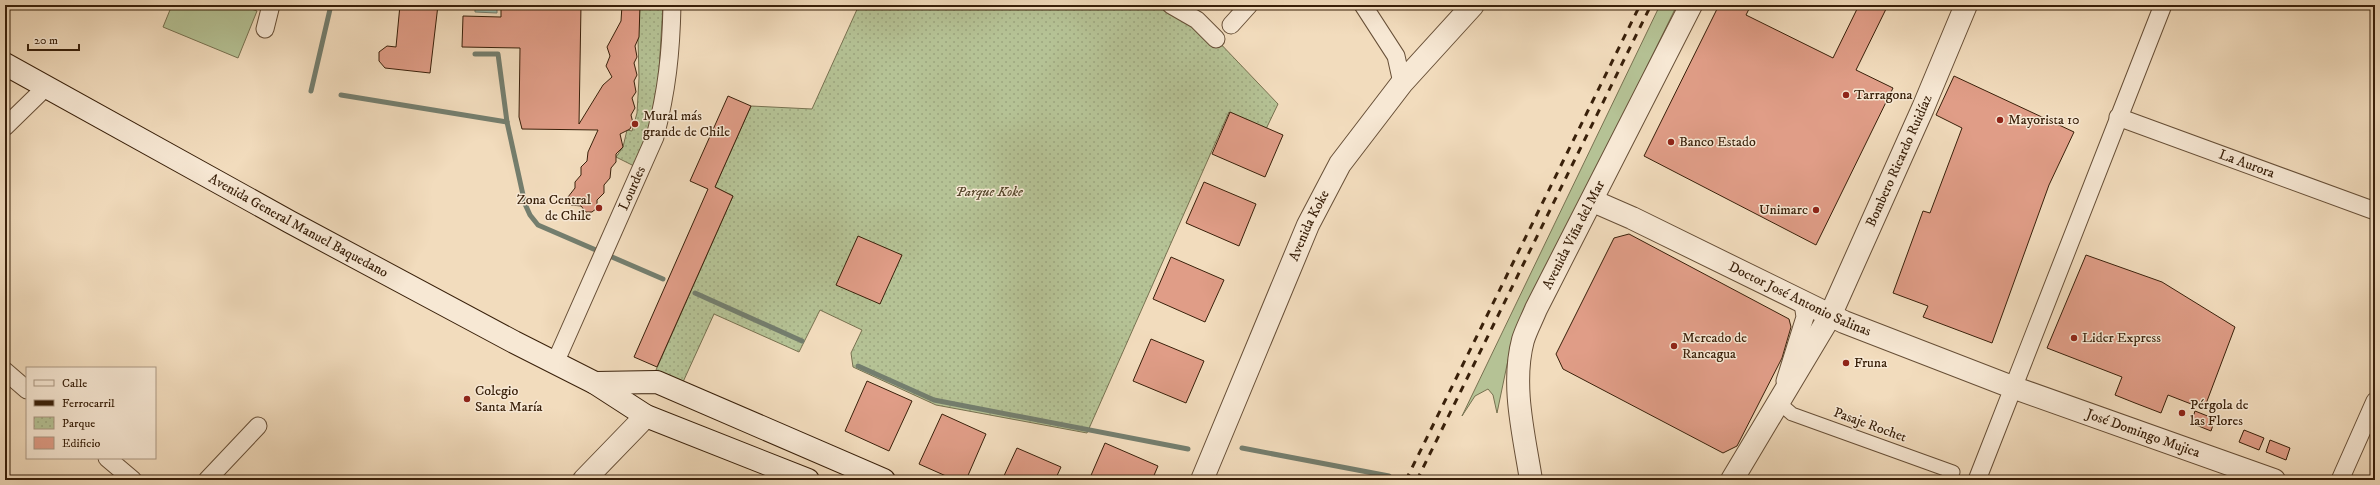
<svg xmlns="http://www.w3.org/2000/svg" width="2380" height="485" font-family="'IM FELL DW Pica',serif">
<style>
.grass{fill:#b5c295;stroke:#777150}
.park{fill:url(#park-dots);stroke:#777150}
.water{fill:url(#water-waves);stroke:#747e6e}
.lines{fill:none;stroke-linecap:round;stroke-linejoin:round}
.stream{stroke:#747e6e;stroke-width:5}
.building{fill:#e09d87;stroke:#39200a}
.pedestrian-casing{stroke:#674f37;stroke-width:15}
.minor-casing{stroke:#674f37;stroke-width:19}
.tertiary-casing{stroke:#674f37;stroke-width:24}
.secondary-casing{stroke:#39200a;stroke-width:24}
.pedestrian{stroke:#f7e8d4;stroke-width:13}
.minor{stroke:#f7e8d4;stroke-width:17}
.tertiary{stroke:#f7e8d4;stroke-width:22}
.secondary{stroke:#f7e8d4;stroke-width:22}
.rail{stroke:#39200a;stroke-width:3;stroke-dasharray:7 7;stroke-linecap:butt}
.poi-dot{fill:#8f2418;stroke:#f7e8d4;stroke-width:1.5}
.labels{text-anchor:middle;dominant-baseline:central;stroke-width:3;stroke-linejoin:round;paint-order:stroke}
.poi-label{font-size:14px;fill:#39200a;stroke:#f7e8d4;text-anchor:start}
.street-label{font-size:14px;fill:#39200a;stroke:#f7e8d4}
.park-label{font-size:14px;font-style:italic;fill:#58482d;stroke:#f7e8d4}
</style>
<defs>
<pattern id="park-dots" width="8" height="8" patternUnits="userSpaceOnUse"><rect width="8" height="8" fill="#b5c295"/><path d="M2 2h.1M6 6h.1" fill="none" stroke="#9ca67f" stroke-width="1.8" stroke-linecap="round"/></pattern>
<pattern id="water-waves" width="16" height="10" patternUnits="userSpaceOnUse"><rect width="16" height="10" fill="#9bbcb0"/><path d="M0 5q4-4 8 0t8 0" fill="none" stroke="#86a196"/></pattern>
</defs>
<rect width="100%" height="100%" fill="#f2dcbd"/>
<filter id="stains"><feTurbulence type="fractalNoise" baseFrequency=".005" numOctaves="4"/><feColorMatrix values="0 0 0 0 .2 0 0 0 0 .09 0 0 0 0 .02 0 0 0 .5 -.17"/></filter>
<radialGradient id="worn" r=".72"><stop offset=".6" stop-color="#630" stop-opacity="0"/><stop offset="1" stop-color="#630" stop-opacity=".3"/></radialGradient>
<g class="grass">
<path d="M172,5H241L257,11L238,58L163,27Z"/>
<path d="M1660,5H1677L1536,293L1508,360L1497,413L1493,395L1488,389L1475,396L1462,416Z"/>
</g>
<g class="park">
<path d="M640,5H663L657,104L636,167L616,157L623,147L627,130L632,131L637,113L639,78L638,38Z"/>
<path d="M859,5H1170L1216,39L1278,104L1266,129L1229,112L1087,433L936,405L853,367L851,353L862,330L820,310L799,352L714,314L683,382L656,370L733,196L715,187L751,106L812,109Z"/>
</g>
<path class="water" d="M475,5H497V13L475,12Z"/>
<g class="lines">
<g class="stream">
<path d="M475,54H498L507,122L525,204L530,215L538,225L663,279"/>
<path d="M311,91L331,5"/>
<path d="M341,95L507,122"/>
<path d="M695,293L802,341"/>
<path d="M858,366L934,400L1188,449"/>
<path d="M1242,448L1389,476"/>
</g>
</g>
<g class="building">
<path d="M400,5H438L430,73L385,68L379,61V52L387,46L396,47Z"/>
<path d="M501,5H581L579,124L603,85L612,77L606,66L610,56L607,47L621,21L622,5H640L639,37L635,46L637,57L634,63L637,75L634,81L636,92L632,98L635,108L631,115L633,123L630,129L620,134L623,147L616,154V162L611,168L610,178L604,185V193L597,200V208L592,212H586L581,206L571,205L568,197L575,188V182L581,175V167L587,161L588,152L598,130L522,129L519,117L520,48L462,47L463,16L501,17Z"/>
<path d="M1719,5H1751L1746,15L1833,58L1859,5H1888L1856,70L1893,88L1816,245L1644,156Z"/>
<path d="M1954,76L2074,132L2049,185L1992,343L1923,317L1928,306L1893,293L1923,211L1930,213L1962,128L1936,115Z"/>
<path d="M728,96L751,106L715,187L733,196L657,367L634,357L708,189L690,181Z"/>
<path d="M1230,112L1283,135L1265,177L1212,154Z"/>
<path d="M1204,182L1256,204L1239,246L1186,223Z"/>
<path d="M1629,234L1789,319L1791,327L1782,358L1737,446L1723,453L1563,369L1556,354L1614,238Z"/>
<path d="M858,236L902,255L880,304L836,285Z"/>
<path d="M2086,255L2162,282L2235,327L2204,409L2168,395L2161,413L2135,403L2115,395L2122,377L2047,348Z"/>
<path d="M1171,257L1224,280L1205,322L1153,299Z"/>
<path d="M1151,339L1204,361L1186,403L1133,381Z"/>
<path d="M867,381L912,401L889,451L845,431Z"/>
<path d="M2195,411L2215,419L2211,431L2191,423Z"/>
<path d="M942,414L986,434L966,480H955L919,464Z"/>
<path d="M2244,430L2264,438L2259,450L2239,442Z"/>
<path d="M2270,440L2290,448L2286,460L2266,452Z"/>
<path d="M1105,443L1158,466L1152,480H1089Z"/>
<path d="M1017,448L1061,467L1055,480H1002Z"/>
</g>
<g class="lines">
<defs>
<path id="pedestrian" d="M1778,402L1792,414L1953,472"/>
<g id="minor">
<path d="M1171,5L1197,20L1216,39"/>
<path d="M1363,5L1396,56L1402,83"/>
<path d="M1231,25L1249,5"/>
<path d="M265,29L271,5"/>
<path id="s1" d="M2118,117L2375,211"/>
<path d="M5,127L46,87"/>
<path id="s2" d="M555,363L655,137C667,90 671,53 672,5"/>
<path d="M5,371L27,390"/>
<path d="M1785,381L1805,317L1803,303"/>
<path d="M107,458L133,480"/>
<path d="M207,480L258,426"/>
<path d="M1977,480L2163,5"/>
<path d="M2340,480L2375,401"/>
</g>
<g id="tertiary">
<path id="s3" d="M1593,201L1632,218L1844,322L2012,387L2274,480"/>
<path d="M584,480L646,416"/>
<path id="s4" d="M1202,480L1308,225L1340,164L1402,83L1473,5"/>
<path id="s5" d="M1531,480C1524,435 1511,385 1523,340C1526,330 1532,319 1536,309L1691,5"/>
<path id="s6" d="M1732,480L1830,316L1923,108L1966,5"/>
</g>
<g id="secondary">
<path id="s7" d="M5,64L290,222L514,342L595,383L646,416L808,480"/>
<path d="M595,383L657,382L884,480"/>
</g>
</defs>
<use href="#pedestrian" class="pedestrian-casing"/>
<use href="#minor" class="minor-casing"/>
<use href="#tertiary" class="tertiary-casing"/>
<use href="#secondary" class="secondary-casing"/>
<use href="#pedestrian" class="pedestrian"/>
<use href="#minor" class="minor"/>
<use href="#tertiary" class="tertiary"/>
<use href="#secondary" class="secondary"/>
<g class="rail">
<path d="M1406,480L1640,5"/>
<path d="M1417,480L1651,5"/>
</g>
</g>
<g class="poi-dot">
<circle cx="1846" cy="95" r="4"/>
<circle cx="2000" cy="120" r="4"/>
<circle cx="635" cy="124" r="4"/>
<circle cx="1671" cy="142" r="4"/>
<circle cx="599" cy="208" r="4"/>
<circle cx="1816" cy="210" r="4"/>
<circle cx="2074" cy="338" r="4"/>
<circle cx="1674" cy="346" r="4"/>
<circle cx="1846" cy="363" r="4"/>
<circle cx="467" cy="399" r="4"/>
<circle cx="2182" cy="413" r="4"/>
</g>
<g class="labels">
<g class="poi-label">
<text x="1854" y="95">Tarragona</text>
<text x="643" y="116">Mural más<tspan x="643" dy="16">grande de Chile</tspan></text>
<text x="2008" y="120">Mayorista 10</text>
<text x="1679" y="142">Banco Estado</text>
<text x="591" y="200" text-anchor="end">Zona Central<tspan x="591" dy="16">de Chile</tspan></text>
<text x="1808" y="210" text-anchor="end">Unimarc</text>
<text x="1682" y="338">Mercado de<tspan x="1682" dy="16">Rancagua</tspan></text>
<text x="2082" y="338">Lider Express</text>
<text x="1854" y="363">Fruna</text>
<text x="475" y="391">Colegio<tspan x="475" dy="16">Santa María</tspan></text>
<text x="2190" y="405">Pérgola de<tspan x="2190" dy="16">las Flores</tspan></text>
</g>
<g class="street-label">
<text stroke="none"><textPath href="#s6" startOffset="361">Bombero Ricardo Ruidíaz</textPath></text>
<text stroke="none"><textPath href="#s1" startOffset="137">La Aurora</textPath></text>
<text stroke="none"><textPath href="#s2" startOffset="191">Lourdes</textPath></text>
<text stroke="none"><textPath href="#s7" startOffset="335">Avenida General Manuel Baquedano</textPath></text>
<text stroke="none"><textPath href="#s4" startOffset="276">Avenida Koke</textPath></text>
<text stroke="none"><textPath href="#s5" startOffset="258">Avenida Viña del Mar</textPath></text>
<text stroke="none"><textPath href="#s3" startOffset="229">Doctor José Antonio Salinas</textPath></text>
<text transform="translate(1870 425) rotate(20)">Pasaje Rochet</text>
<text stroke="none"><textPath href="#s3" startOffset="598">José Domingo Mujica</textPath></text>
</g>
<g class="park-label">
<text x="989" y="192">Parque Koke</text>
</g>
</g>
<rect width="2380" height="485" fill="none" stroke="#f2dcbd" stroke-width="20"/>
<rect x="6" y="6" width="2368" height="473" fill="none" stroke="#39200a" stroke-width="2"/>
<rect x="10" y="10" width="2360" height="465" fill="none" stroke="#39200a"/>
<rect x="26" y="367" width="130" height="92" fill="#f7e8d4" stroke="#ab9883"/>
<rect x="34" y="380" width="20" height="6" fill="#f7e8d4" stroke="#ab9883"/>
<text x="62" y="387" font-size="12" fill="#39200a">Calle</text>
<rect x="34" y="400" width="20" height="6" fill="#39200a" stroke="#ab9883"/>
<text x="62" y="407" font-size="12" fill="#39200a">Ferrocarril</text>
<rect x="34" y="417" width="20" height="12" fill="url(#park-dots)" stroke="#ab9883"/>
<text x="62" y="427" font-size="12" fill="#39200a">Parque</text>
<rect x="34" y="437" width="20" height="12" fill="#e09d87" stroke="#ab9883"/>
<text x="62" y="447" font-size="12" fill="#39200a">Edificio</text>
<path d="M28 44v6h51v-6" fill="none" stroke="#39200a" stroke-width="2"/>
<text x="34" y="44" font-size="12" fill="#39200a" stroke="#f7e8d4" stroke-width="3" paint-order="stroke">20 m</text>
<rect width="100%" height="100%" filter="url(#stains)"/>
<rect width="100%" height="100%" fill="url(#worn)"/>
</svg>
